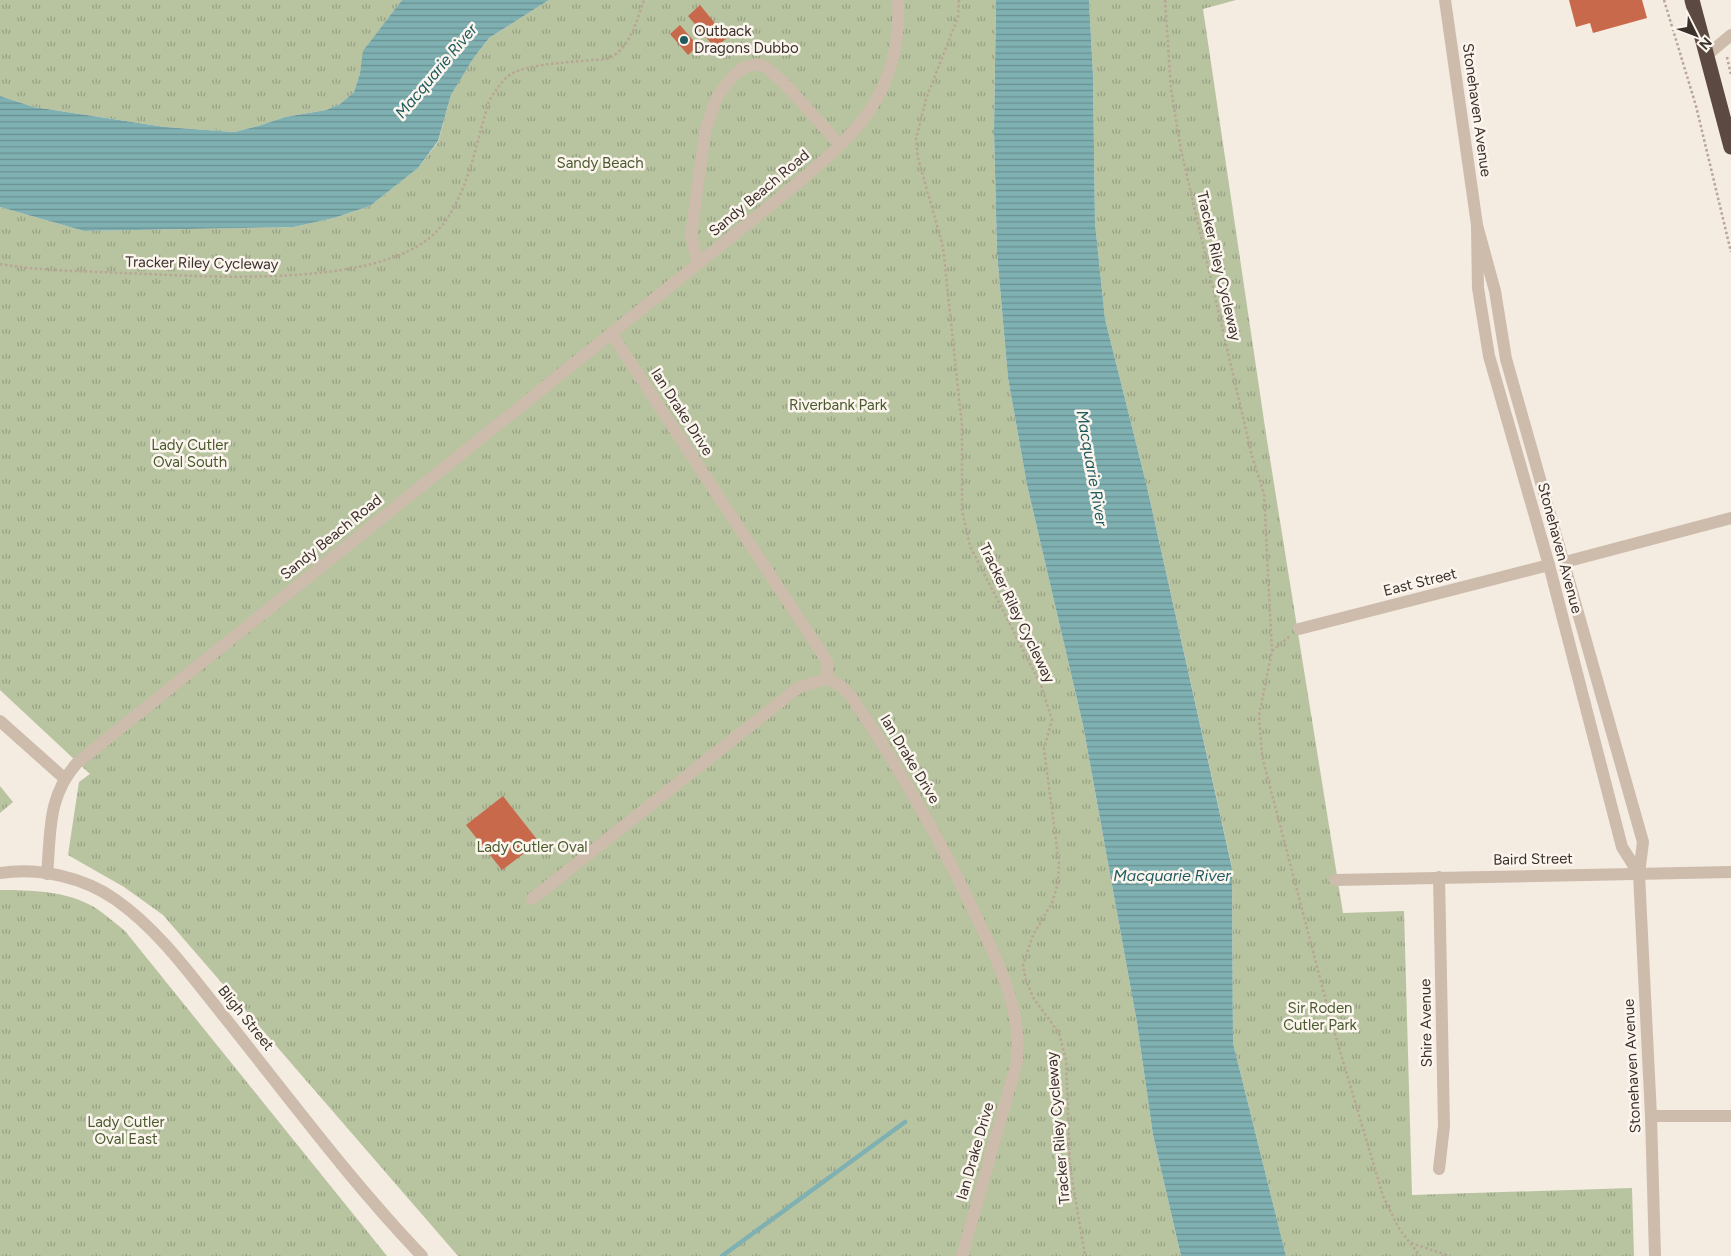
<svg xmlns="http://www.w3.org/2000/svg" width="1731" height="1256" font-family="Figtree,sans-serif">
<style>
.park{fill:url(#park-tufts)}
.water{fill:url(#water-rules)}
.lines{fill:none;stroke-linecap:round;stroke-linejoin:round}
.stream{stroke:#7fb0b2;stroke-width:4.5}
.building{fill:#c8694b}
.path{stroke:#b9a596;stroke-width:2.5;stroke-dasharray:2.5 2.5;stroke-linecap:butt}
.minor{stroke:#cdbbac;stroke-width:12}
.highway{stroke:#5c4a42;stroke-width:15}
.poi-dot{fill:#1f5a5e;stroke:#fbf5ee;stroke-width:2}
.labels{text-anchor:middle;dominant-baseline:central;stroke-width:5;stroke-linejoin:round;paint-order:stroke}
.poi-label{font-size:15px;fill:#3b302b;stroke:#fbf5ee;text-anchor:start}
.street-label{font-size:15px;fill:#3b302b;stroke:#fbf5ee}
.park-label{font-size:15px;fill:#4a5a2e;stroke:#fbf5ee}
.water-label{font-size:16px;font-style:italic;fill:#1f5a5e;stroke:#fbf5ee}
</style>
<defs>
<pattern id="park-tufts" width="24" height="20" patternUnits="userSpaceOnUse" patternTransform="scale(1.25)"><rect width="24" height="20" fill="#b8c4a0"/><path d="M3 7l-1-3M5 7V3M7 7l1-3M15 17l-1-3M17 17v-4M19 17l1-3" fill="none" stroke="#97a083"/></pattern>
<pattern id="water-rules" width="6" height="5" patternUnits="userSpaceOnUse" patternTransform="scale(1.25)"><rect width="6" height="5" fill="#7fb0b2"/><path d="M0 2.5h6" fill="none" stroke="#699091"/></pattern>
</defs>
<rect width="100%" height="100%" fill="#f4ebe1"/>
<g class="park">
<path d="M0,0H402L364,51L360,73L354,92L340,104L326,110L285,117L258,126L234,132L165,127L34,107L0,96Z"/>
<path d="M549,0H996L994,131L997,253L1008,378L1027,485L1083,725L1137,1023L1153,1135L1181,1256H458L163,915L124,887L68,855L79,782L90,774L0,690V207L84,231L294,227L334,218L370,206L418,168L438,142L451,95L473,59L489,38Z"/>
<path d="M1089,0H1236L1203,9L1266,434L1343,913L1404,911L1412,1195L1632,1188L1634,1256H1286L1233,1043L1232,867L1147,487L1105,319L1095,223L1093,75Z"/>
<path d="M0,786L13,802L0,813Z"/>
<path d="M0,890C31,890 67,891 94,907C105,914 115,923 125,931L387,1256H0Z"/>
</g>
<g class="water">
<path d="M402,0H549L489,38L473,59L451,95L438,141L418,168L370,206L334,218L294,227L84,231L0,207V96L34,107L165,127L234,132L258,126L285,117L326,110L340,104L354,92L360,73L363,51Z"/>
<path d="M996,0H1089L1093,75L1095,223L1105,319L1147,487L1232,868L1233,1043L1286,1256H1181L1153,1135L1137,1023L1083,725L1027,485L1008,378L997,253L994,131Z"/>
</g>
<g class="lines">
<path class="stream" d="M722,1256L905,1122"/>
</g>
<g class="building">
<path d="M1569,0H1642L1647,18L1593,33L1590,23L1576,27Z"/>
<path d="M700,5L727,38L715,48L688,16Z"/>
<path d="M680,25L698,46L688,55L670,34Z"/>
<path d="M503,796L539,842L502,870L466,825Z"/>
</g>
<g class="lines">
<g class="path">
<path d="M959,0L958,17L926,99L916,139L918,158L943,247L962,426V510L970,546L1041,685L1052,720L1044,749L1059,863L1058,883L1052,903L1033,935L1023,965L1026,981L1034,999L1059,1033L1066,1060L1070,1167L1085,1256"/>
<path d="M1165,0L1171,89L1181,150L1252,456L1264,494L1272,651L1259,715L1262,756L1332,1024L1383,1196L1398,1227L1420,1256"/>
<path d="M1664,0L1696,106L1731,252"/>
<path d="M1727,57L1731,75"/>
<path d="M0,264C41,271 83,271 124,273C201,276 379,290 436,232C467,201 476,143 489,101C496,90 501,81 511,74C530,63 584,61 607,59C630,50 636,22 644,0"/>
<path d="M1272,651L1290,636"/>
<path d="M1411,1243L1450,1256"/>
</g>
<g class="minor">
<path d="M1445,0L1477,225L1478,288L1489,356L1549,565L1622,847L1639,874"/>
<path d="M1707,55L1731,35"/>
<path d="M1477,225L1495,291L1506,359L1643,842L1639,874L1651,1116L1655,1256"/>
<path d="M698,264L691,235L705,132L717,97L732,77L743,68L757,64L766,67L785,84L840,145"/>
<path d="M611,333L827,661V679L841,686L851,696C899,767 941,840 977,918C994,953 1013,992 1017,1032C1018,1042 1017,1052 1017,1062L962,1256"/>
<path d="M1565,562L1731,518"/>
<path d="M1299,629L1549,565"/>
<path d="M0,721L64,778"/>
<path d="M0,873C38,867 84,877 116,900C160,931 192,977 226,1019C290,1099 352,1183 422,1256"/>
<path d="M47,874C51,831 47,797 77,763L771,205C843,144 903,105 898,0"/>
<path d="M1335,880L1731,872"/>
<path d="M532,899L799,687L827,679"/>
<path d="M1651,1116H1731"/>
<path d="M1439,1169L1444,1126L1439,877"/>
</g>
<path class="highway" d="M1692,0L1731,147"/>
</g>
<circle class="poi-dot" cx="684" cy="40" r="5"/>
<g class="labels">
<g class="poi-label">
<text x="694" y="31">Outback<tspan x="694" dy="17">Dragons Dubbo</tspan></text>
</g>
<g class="street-label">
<text transform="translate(1477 110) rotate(82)">Stonehaven Avenue</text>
<text transform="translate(759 193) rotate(-40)">Sandy Beach Road</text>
<text transform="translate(202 263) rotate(1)">Tracker Riley Cycleway</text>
<text transform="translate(1219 266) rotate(77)">Tracker Riley Cycleway</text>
<text transform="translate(682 412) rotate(57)">Ian Drake Drive</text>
<text transform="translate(331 537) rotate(-39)">Sandy Beach Road</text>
<text transform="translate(1560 548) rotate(75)">Stonehaven Avenue</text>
<text transform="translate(1420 582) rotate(-14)">East Street</text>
<text transform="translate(1017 613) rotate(64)">Tracker Riley Cycleway</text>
<text transform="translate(910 759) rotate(59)">Ian Drake Drive</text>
<text transform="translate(1533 859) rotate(-1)">Baird Street</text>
<text transform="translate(246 1018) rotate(51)">Bligh Street</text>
<text transform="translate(1426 1023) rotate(-91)">Shire Avenue</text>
<text transform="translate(1632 1066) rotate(-93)">Stonehaven Avenue</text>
<text transform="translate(1058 1128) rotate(-95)">Tracker Riley Cycleway</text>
<text transform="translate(975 1151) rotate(-74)">Ian Drake Drive</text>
</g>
<g class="park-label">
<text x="600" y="163">Sandy Beach</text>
<text x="838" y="405">Riverbank Park</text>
<text x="190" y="445">Lady Cutler<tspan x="190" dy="17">Oval South</tspan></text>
<text x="532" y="847">Lady Cutler Oval</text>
<text x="1320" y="1008">Sir Roden<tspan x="1320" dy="17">Cutler Park</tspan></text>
<text x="126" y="1122">Lady Cutler<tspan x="126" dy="17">Oval East</tspan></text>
</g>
<g class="water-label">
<text transform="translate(436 71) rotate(-50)">Macquarie River</text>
<text transform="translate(1092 468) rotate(80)">Macquarie River</text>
<text x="1172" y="875">Macquarie River</text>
</g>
</g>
<g transform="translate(1696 35) rotate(132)" stroke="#fbf5ee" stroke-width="4" paint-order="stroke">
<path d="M0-4L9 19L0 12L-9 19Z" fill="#3b302b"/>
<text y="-8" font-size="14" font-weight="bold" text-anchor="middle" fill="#3b302b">N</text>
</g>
</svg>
